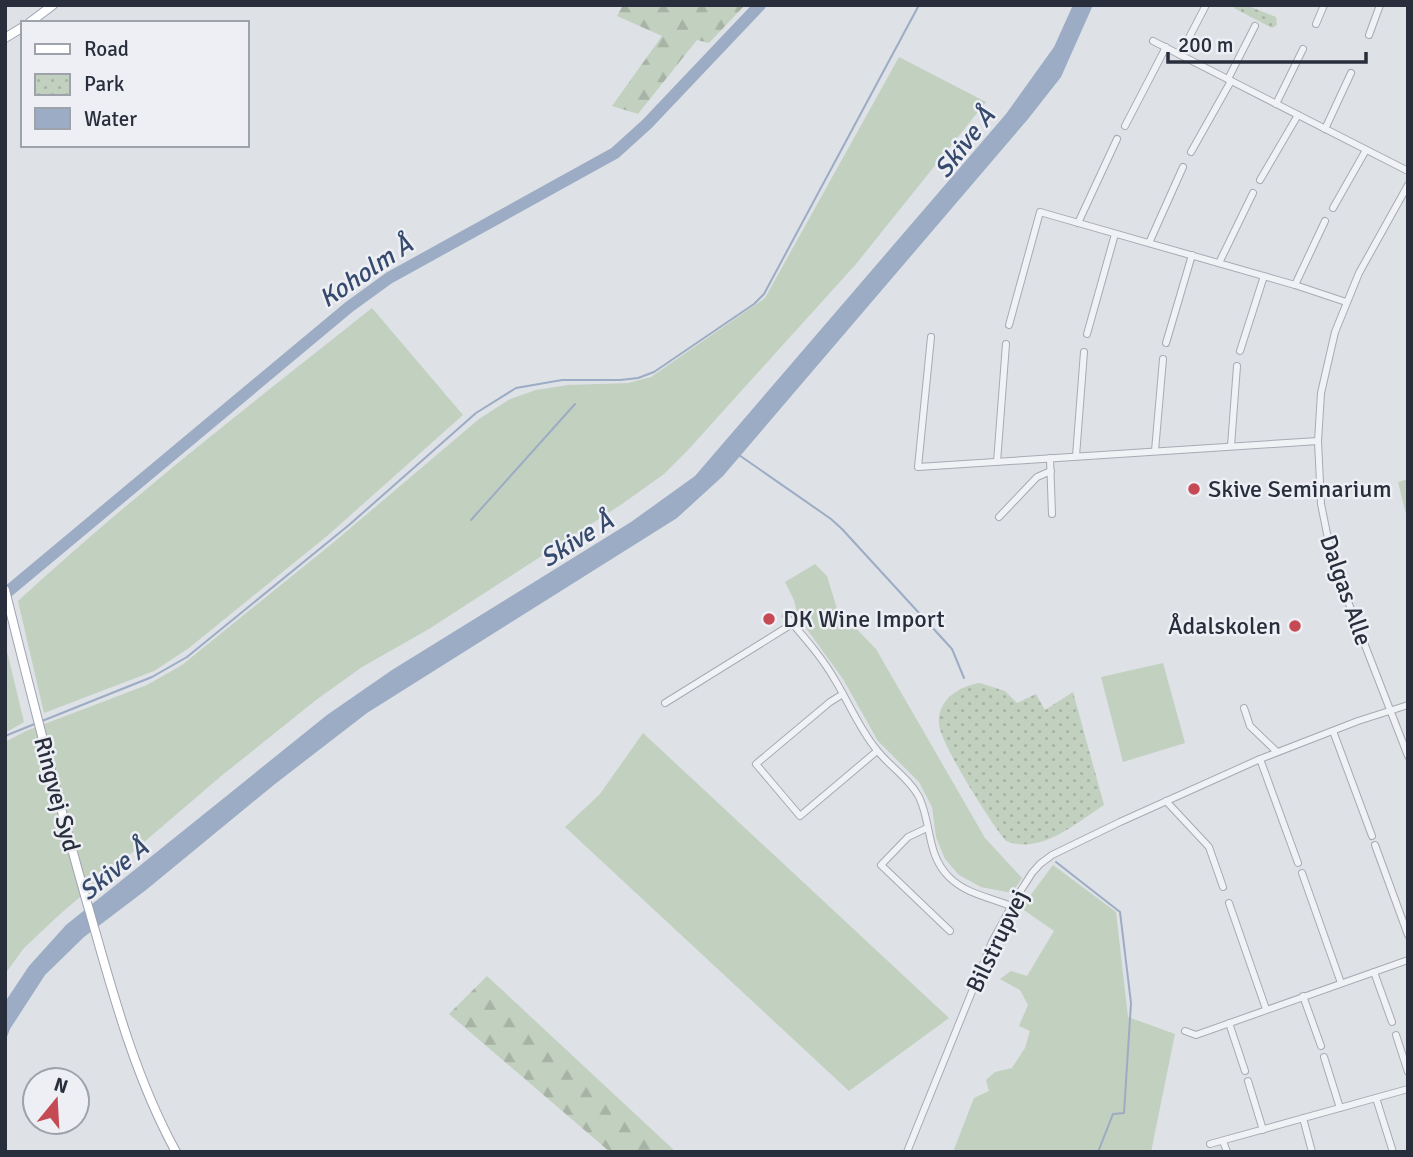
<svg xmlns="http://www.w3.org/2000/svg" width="1413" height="1157" font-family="Signika,sans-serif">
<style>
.green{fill:#c2d0bf}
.forest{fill:url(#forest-firs)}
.park{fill:url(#park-dots)}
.water{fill:#9bacc4}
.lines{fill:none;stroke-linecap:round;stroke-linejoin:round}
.stream{stroke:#9bacc4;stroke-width:2}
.river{stroke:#9bacc4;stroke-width:12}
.minor-casing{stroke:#a7abb3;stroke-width:8}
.major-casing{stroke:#9ea4b1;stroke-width:10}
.minor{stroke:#f0f2f5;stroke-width:6}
.major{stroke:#fff;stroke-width:8}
.poi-dot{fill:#c54a53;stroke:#edeff4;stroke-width:2.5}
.labels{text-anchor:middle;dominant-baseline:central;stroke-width:5;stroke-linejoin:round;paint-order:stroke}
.poi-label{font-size:24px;fill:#282e3c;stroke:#edeff4;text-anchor:start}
.street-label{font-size:24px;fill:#282e3c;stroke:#edeff4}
.water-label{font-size:26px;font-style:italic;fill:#354a6d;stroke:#edeff4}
</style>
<defs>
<pattern id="forest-firs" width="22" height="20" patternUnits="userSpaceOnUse" patternTransform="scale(1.75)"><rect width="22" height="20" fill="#c2d0bf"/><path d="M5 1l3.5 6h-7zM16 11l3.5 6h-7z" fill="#a7b3a5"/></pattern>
<pattern id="park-dots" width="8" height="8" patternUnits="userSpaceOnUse" patternTransform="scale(1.75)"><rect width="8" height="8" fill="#c2d0bf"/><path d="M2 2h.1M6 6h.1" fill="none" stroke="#a7b3a5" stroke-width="1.8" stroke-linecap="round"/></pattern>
</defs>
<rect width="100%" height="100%" fill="#dee1e6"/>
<g class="green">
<path d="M899,57L986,102L856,264L688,450L664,474L622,504L429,629L362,667L316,700L220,777L59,915L24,948L5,974V742L26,731L147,685L182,665L334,542L479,419L510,399L536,390L568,385L628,383L651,377L765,298Z"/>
<path d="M372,308L463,415L327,536L189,648L154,671L44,713L18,601C131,497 252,403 372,308Z"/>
<path d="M815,564L827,576L837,609L876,649L985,838L1022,878L1012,893L981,887L959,875L945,859L936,837L932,807L919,782L878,741L843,679L798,617L794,600L785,582Z"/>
<path d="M5,643L24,722L5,733Z"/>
<path d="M1163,663L1185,743L1123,762L1101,677Z"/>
<path d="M643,733L949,1018L849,1091L565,827L600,794Z"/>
<path d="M1053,865L1116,912L1128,1017L1175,1034L1151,1152H953L974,1098L989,1091L986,1080L995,1072L1012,1068L1025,1048L1030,1031L1019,1026L1028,1005L1020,990L1000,979L1011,971L1027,976L1054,931L1021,908Z"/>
</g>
<g class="forest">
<path d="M623,5H745L709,43L697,40L638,114L612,106L662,36L617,16Z"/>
<path d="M1408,479V522L1398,482Z"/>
<path d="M487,976L676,1152H610L449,1014Z"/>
</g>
<g class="park">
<path d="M1246,5L1276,17L1277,25L1272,28L1234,8V5Z"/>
<path d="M980,683L1005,691L1017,703L1036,694L1045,710L1073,692L1104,805C1076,823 1041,855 1006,841C992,825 940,743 939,724C937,700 959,686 980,683Z"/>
</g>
<path class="water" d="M1073,5H1093L1061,77L1028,119L723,476L677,518L367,713L275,784L146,890L84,937L45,975L10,1029L5,1042V1002L29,966L66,925L327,715L392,670L631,522L695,476L1006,114L1054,47Z"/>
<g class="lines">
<g class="stream">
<path d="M739,455L831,519L842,529L952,649L964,678"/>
<path d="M471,520L575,404"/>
<path d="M42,721L152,677L187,657L349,525L476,413L516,388L562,380H620L638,378L654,372L754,304L764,294L919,5"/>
<path d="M5,736L37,723"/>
<path d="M1056,862L1120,912L1131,1003L1124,1113L1113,1114L1098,1152"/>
</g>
<path class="river" d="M5,594L349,307L389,278L615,153L647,124L760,5"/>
<defs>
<g id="minor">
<path d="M1316,24L1324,5"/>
<path d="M1369,35L1380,5"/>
<path d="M1153,41L1408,171"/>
<path d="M1180,55L1206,5"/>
<path d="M1228,79L1255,26"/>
<path d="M1276,104L1303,49"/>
<path d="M1125,126L1166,47"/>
<path d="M1325,129L1351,73"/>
<path d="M1191,152L1231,81"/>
<path d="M1260,180L1298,115"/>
<path d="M1408,185L1359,273L1335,332L1321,393L1318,441L1321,504L1333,563L1408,756"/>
<path d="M1333,208L1366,150"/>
<path d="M1078,223L1117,139"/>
<path d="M1149,243L1183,167"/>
<path d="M1219,263L1253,193"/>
<path d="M1295,285L1325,221"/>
<path d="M1009,325L1040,212L1295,285L1346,302"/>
<path d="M1087,334L1115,234"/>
<path d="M931,337L918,467L1318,441"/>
<path d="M1166,343L1192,255"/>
<path d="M1240,351L1264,276"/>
<path d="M1231,446L1237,366"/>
<path d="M1155,451L1163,359"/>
<path d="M1076,456L1084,352"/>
<path d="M1050,458L1052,514"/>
<path d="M997,462L1006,344"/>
<path d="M999,517L1037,477L1051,471"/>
<path d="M786,616C803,636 822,657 835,680C849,703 859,728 876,749C889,766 909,778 919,797C932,824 926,854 949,877C966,894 989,897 1011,906"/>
<path d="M843,694L830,702L756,764L800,816L877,751"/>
<path d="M665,703L792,624"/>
<path d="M1244,708L1250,726L1277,752"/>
<path d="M1333,731L1372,836"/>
<path d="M1260,759L1298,863"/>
<path d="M1166,801L1209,847L1223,887"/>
<path d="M927,828L908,837L881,865L950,931"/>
<path d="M1375,845L1408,935"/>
<path d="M1302,873L1341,983"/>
<path d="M1229,903L1266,1009"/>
<path d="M1374,972L1392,1022"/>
<path d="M1303,996L1321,1046"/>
<path d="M1229,1023L1245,1071"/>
<path d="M1185,1031L1196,1035L1408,960"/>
<path d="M1396,1035L1408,1072"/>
<path d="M1324,1057L1340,1108"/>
<path d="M1248,1081L1263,1130"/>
<path d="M1376,1098L1393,1152"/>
<path d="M1303,1118L1312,1152"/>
<path d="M1223,1141L1227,1152"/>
<path d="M1210,1144L1408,1089"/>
<path d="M907,1152L992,942L1016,898L1032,873L1040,864L1052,855L1120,822L1260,759L1358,721L1408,705"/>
</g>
<g id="major">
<path d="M29,23L53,5"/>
<path d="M5,38L23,27"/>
<path d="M5,590C32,698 59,806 90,913C113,994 135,1077 176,1152"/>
</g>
</defs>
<use href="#minor" class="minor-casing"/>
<use href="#major" class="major-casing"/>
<use href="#minor" class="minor"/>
<use href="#major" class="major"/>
</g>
<g class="poi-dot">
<circle cx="1194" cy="489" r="7"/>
<circle cx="769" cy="619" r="7"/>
<circle cx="1295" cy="626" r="7"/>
</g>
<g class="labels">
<g class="poi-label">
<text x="1208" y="489">Skive Seminarium</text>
<text x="783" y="619">DK Wine Import</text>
<text x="1281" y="626" text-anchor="end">Ådalskolen</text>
</g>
<g class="street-label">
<text transform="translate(1346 590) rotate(71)">Dalgas Alle</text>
<text transform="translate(57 794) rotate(75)">Ringvej Syd</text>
<text transform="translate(997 941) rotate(-64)">Bilstrupvej</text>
</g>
<g class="water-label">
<text transform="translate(965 143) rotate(-52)">Skive Å</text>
<text transform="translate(366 272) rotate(-34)">Koholm Å</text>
<text transform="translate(577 540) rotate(-32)">Skive Å</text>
<text transform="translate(114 870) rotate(-39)">Skive Å</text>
</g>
</g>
<rect width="1413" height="1157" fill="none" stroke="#282e3c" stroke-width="14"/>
<rect x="21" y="21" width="228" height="126" fill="#edeff4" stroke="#9ea2aa" stroke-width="2"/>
<rect x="35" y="44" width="35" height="10" fill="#ffffff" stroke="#9ea2aa" stroke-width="2"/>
<text x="84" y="56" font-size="21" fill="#282e3c">Road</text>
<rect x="35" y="74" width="35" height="21" fill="url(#park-dots)" stroke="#9ea2aa" stroke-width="2"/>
<text x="84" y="91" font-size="21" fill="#282e3c">Park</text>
<rect x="35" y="108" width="35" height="21" fill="#9bacc4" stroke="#9ea2aa" stroke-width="2"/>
<text x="84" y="126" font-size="21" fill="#282e3c">Water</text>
<g transform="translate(56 1101) rotate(18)"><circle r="33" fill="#edeff4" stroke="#9ea2aa" stroke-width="2"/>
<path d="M0-5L12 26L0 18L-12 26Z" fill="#c54a53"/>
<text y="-10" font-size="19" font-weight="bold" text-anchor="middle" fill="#282e3c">N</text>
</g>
<path d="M1168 52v10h198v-10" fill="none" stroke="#282e3c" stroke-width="3.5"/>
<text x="1178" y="52" font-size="21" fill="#282e3c" stroke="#edeff4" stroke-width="5" paint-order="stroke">200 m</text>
</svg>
